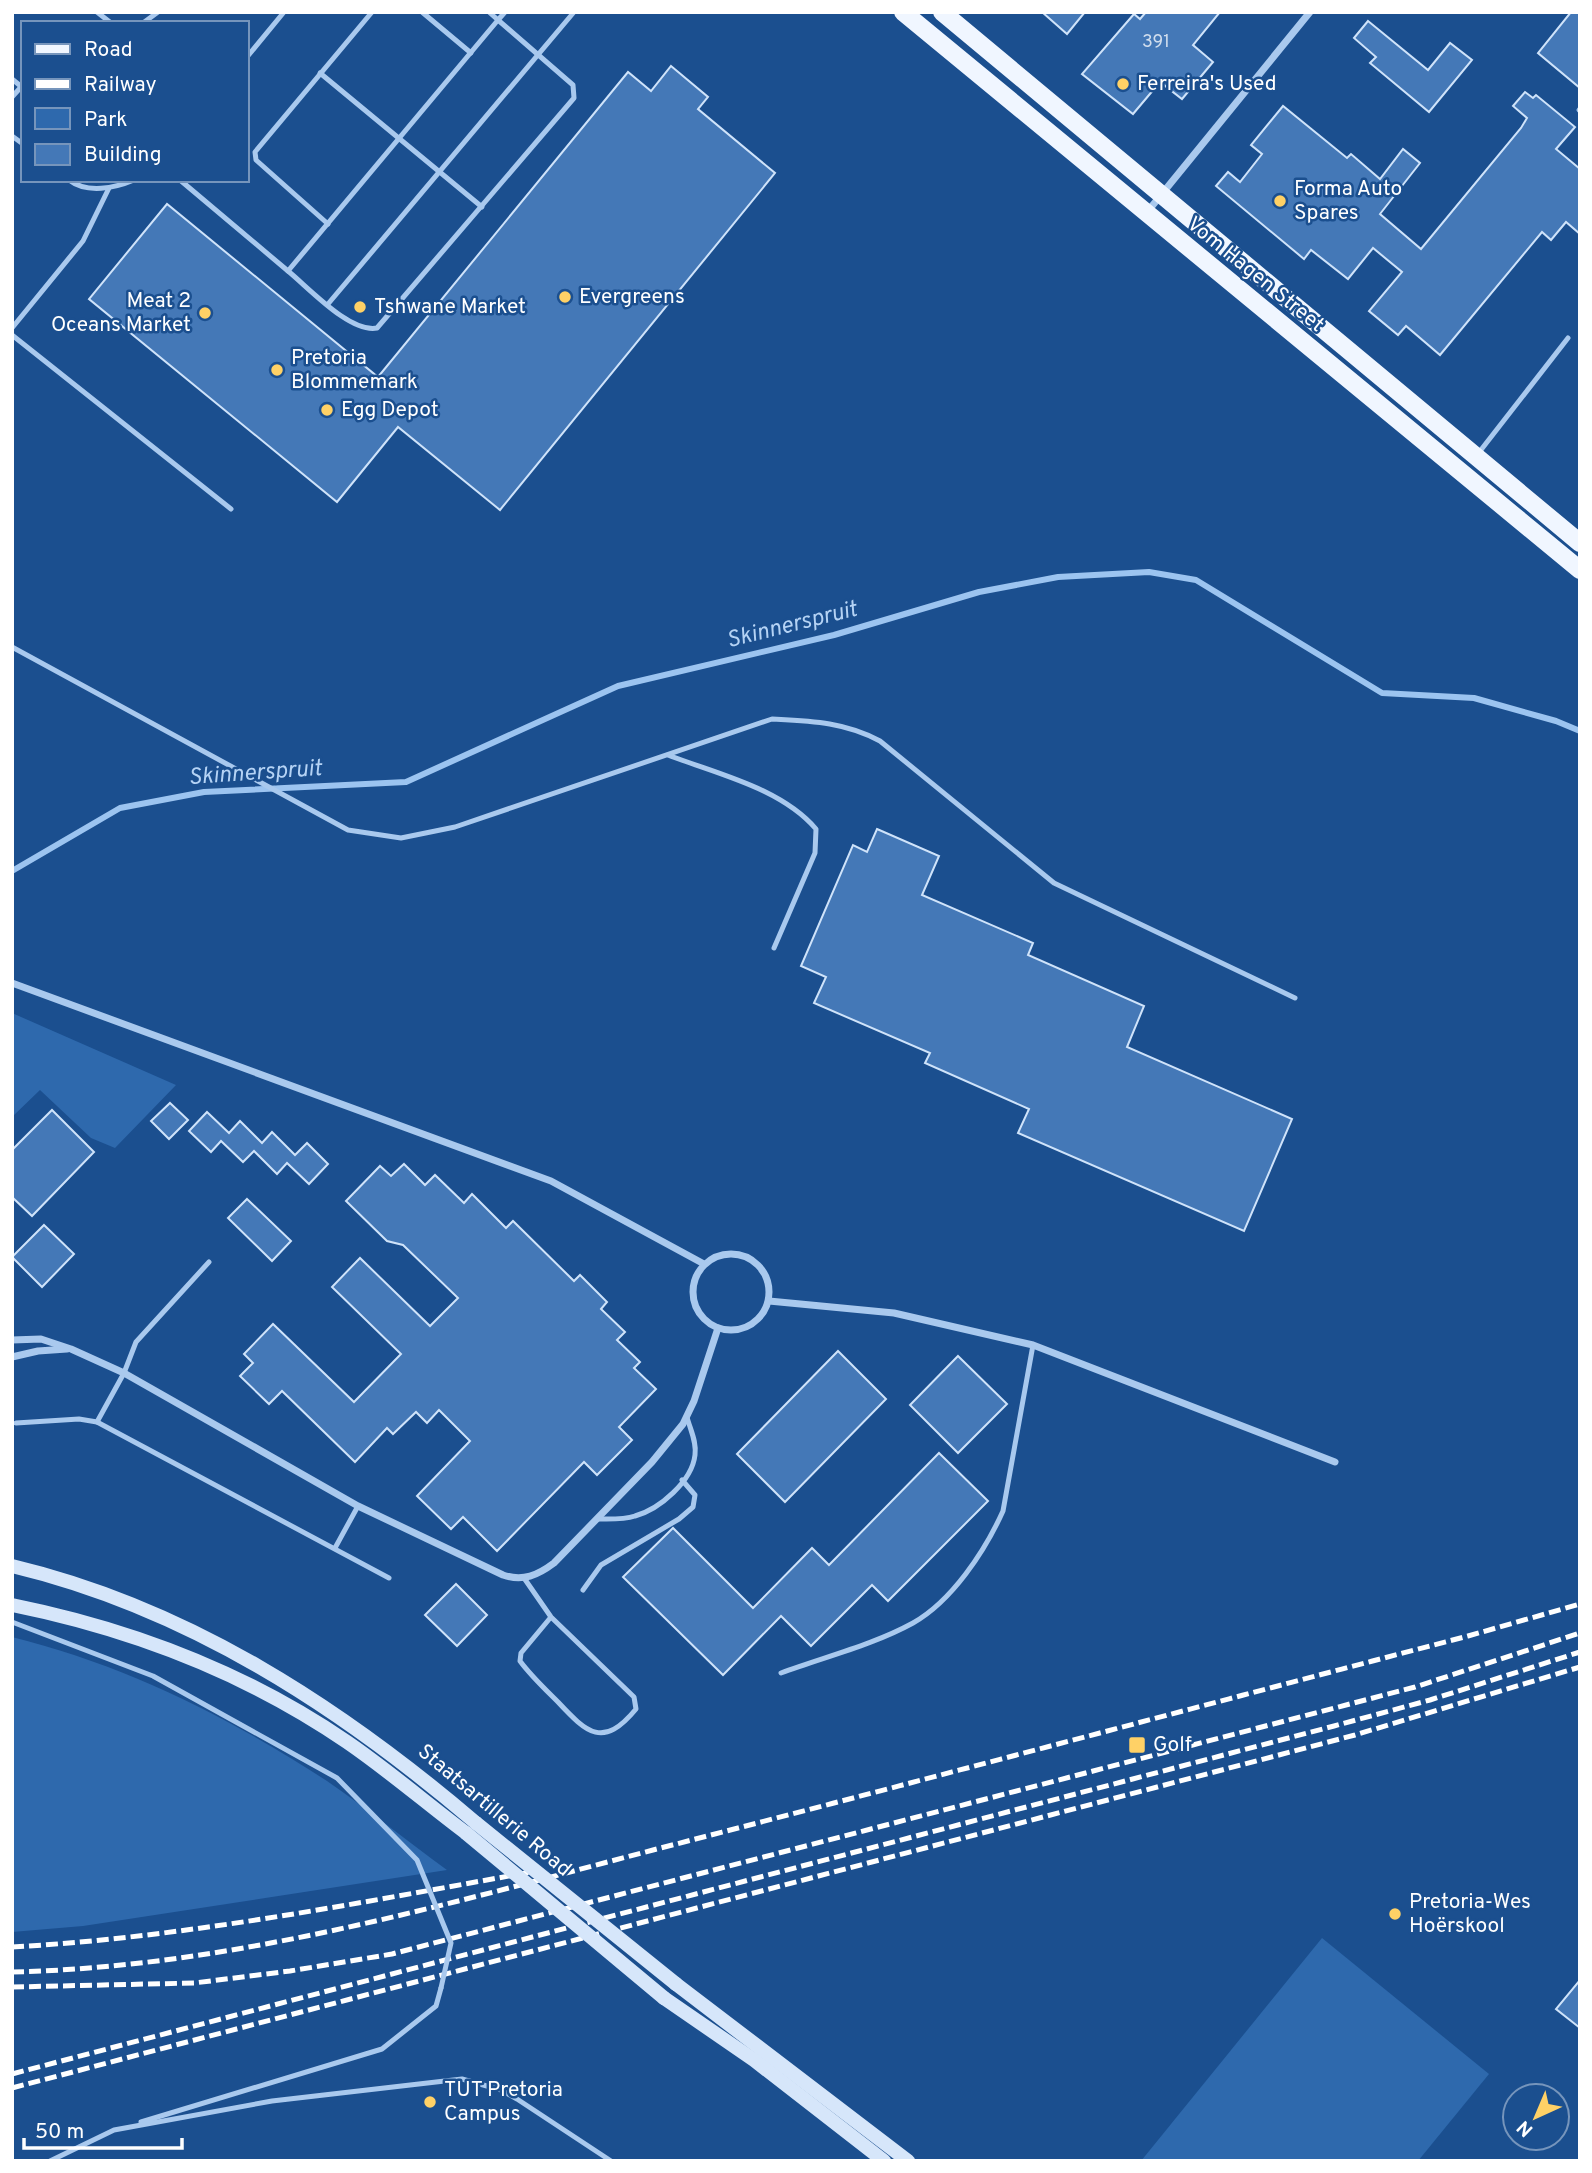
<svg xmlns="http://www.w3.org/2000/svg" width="1592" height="2173" font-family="Overpass,sans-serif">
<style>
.green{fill:#2e69ad}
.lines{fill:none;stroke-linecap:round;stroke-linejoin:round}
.stream{stroke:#9cc4f0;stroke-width:6}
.building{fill:#4478b7;stroke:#cfe3fa;stroke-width:2}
.lane{stroke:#a9c9ee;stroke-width:5}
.street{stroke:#a9c9ee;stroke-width:7}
.secondary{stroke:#d6e6fa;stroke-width:14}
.primary{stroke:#f0f6ff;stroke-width:18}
.rail{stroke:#fff;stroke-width:5;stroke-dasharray:12 5;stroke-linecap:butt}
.lane-bridge{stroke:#a9c9ee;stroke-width:5}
.secondary-bridge{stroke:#d6e6fa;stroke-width:14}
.poi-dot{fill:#ffd166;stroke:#1b4f8f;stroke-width:2.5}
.labels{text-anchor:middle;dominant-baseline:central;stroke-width:5;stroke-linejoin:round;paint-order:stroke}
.number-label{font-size:18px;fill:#d0dded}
.poi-label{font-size:21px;fill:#fff;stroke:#1b4f8f;text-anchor:start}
.street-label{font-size:21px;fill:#fff;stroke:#1b4f8f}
.water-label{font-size:23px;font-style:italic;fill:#b5d3f5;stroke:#1b4f8f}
</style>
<rect width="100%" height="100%" fill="#1b4f8f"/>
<g class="green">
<path d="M12,1013L176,1085L115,1148L91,1138L40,1090L13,1116Z"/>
<path d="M12,1637C125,1665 229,1717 327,1781C368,1809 407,1841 447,1870L83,1926L12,1932Z"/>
<path d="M1322,1938L1489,2074L1418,2161H1141Z"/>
</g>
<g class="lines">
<path class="stream" d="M12,871L120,808L204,792L406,782L618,686L834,635L979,592L1058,577L1149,572L1196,580L1382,693L1474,698L1556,721L1580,731"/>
</g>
<g class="building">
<path d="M1042,12H1085L1067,34Z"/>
<path d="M1146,12H1220L1193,45L1213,62L1182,99L1160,82L1133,114L1082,74L1134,14L1140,19Z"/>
<path d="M1571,12H1580V88L1538,53Z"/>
<path d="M1368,21L1428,70L1450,43L1472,60L1429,112L1370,63L1376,57L1354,38Z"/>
<path d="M671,66L708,97L698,109L775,173L500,510L398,427L337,502L89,299L167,204L378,377L628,72L651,91Z"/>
<path d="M1525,92L1533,98L1536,95L1575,127L1556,149L1580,169V234L1566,222L1551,240L1542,232L1440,355L1406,326L1398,335L1369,311L1402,272L1373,248L1348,279L1311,250L1304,259L1216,186L1228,172L1240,182L1262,154L1251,145L1283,106L1347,158L1351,154L1380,179L1403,149L1420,163L1380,214L1421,249L1521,128L1527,118L1513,106Z"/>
<path d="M877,829L939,856L922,895L1033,943L1028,955L1144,1006L1127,1047L1292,1119L1244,1231L1018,1133L1029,1109L925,1063L930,1053L814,1003L826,977L801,966L853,845L867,852Z"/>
<path d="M170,1103L188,1120L169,1139L151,1121Z"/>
<path d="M52,1110L94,1152L32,1216L12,1197V1150Z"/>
<path d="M207,1112L229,1133L240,1121L262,1143L272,1132L295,1155L307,1143L328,1164L309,1184L287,1163L277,1174L254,1151L243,1162L221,1141L211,1152L189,1131Z"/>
<path d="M404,1164L425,1185L435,1175L464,1203L472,1194L506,1228L513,1221L574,1281L580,1275L607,1302L601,1309L625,1332L617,1340L640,1362L634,1368L656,1389L619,1427L632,1440L597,1475L584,1462L497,1551L463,1517L451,1529L417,1496L470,1441L439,1410L427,1423L416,1412L393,1434L387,1428L355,1462L282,1391L269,1404L240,1376L253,1363L244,1354L273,1324L354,1402L401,1354L332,1287L360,1258L430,1326L458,1298L403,1245L387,1241L346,1201L380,1166L391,1176Z"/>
<path d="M247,1199L291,1241L272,1261L228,1218Z"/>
<path d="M44,1225L74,1254L42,1287L12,1257Z"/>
<path d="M838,1351L886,1399L785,1502L737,1454Z"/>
<path d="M958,1356L1007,1404L958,1453L910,1405Z"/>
<path d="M939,1453L988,1501L888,1601L872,1585L811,1646L781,1616L723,1675L623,1577L673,1528L753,1608L812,1548L829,1565Z"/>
<path d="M456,1584L487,1615L457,1646L425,1615Z"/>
<path d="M1580,1980V2028L1556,2009Z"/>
</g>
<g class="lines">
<g class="lane">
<path d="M97,12L111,23"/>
<path d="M422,12L471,53"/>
<path d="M143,23L158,12"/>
<path d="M247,57L284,12"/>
<path d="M320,73L482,207"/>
<path d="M12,79L23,88"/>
<path d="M12,97L21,87"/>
<path d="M1579,110L1580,109"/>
<path d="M12,136L23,144"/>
<path d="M69,180C87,194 115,188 134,180"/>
<path d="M180,180L288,271L498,20L489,12"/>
<path d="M328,224L256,160L255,152L372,12"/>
<path d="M288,271C310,289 350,333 377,328L574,98L573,85L498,20L505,12"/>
<path d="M328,304L574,12"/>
<path d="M12,328L83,241L109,188"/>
<path d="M12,335L231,509"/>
<path d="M1477,455L1568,338"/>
<path d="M12,647L348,830L401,838L455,827L772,719C811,721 845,722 880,741L1054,883L1295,998"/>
<path d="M668,755C717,774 781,788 816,829L815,853L774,948"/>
<path d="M97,1422L124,1373L136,1342L209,1262"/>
<path d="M16,1423L79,1419L97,1422L389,1578"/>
<path d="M597,1519C609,1519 623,1520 635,1516C660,1509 692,1481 695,1455C697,1442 690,1429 687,1417"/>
<path d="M335,1548L358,1506"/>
<path d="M524,1578L551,1617L634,1697L636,1709C603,1749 587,1733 558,1702C545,1689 531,1676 520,1661L521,1653L551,1617"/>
<path d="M583,1590L601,1565L679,1519L693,1507L695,1495L682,1480"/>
<path d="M781,1673C824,1657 873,1645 913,1623C952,1601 985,1551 1003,1511L1033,1345"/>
<path d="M141,2122L382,2049L436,2006L441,1988"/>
<path d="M50,2161L114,2130L272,2101L462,2079L501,2090L517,2099L611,2161"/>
</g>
<g class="street">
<path d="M1148,211L1310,12"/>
<path d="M12,983L551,1181L704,1264"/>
<circle cx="731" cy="1292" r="38"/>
<path d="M769,1301L894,1313L1033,1345L1335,1462"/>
<path d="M12,1340L41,1339L71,1349L124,1373L358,1506L503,1575C523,1582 538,1575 554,1563L652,1462L683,1424L694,1401L718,1328"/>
<path d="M12,1357L38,1351L67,1349"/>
</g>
<g class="secondary">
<path d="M12,1566C188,1608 340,1707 476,1823"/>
<path d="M12,1605C131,1629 246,1673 347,1742C388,1770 426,1803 466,1833"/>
<path d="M676,1984L908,2161"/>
<path d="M664,1998L754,2060L884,2161"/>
</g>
<g class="primary">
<path d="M903,12L1580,570"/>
<path d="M942,12L1580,543"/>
</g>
<g class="rail">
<path d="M12,1947C190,1937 362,1902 537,1871"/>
<path d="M12,1972C232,1967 443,1905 653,1850C925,1780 1196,1707 1468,1636L1580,1604"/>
<path d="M12,1987L194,1983L290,1971L392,1954L1415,1687L1580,1633"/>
<path d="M12,2074L1334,1726L1430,1700L1580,1652"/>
<path d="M12,2088L1355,1735L1580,1667"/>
</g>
<path class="lane-bridge" d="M12,1622L153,1676L337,1778L417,1860L451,1943L441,1988"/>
<g class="secondary-bridge">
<path d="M476,1823L676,1984"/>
<path d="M466,1833L664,1998"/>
</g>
</g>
<g class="poi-dot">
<circle cx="1123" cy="84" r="7"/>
<circle cx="1280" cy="201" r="7"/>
<circle cx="565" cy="297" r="7"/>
<circle cx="360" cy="307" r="7"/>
<circle cx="205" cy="313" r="7"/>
<circle cx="277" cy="370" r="7"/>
<circle cx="327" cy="410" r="7"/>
<rect x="1128" y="1736" width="18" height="18" rx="3.5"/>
<circle cx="1395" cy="1914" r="7"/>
<circle cx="430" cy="2102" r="7"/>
</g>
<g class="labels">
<g class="number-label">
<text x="1156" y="42">391</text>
</g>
<g class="poi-label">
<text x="1137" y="84">Ferreira's Used</text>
<text x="1294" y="189">Forma Auto<tspan x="1294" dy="24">Spares</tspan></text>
<text x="579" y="297">Evergreens</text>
<text x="191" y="301" text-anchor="end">Meat 2<tspan x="191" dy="24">Oceans Market</tspan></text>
<text x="374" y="307">Tshwane Market</text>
<text x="291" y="358">Pretoria<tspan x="291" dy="24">Blommemark</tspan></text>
<text x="341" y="410">Egg Depot</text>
<text x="1153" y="1745">Golf</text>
<text x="1409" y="1902">Pretoria-Wes<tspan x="1409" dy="24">Hoërskool</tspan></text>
<text x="444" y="2090">TUT Pretoria<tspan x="444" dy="24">Campus</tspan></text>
</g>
<g class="street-label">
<text transform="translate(1255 275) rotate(39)">Vom Hagen Street</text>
<text transform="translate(494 1811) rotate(40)">Staatsartillerie Road</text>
</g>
<g class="water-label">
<text transform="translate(792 626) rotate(-14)">Skinnerspruit</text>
<text transform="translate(255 774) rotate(-4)">Skinnerspruit</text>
</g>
</g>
<rect width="1592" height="2173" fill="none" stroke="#ffffff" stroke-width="28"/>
<rect x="21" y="21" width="228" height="161" fill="#1b4f8f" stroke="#7695bc" stroke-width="2"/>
<rect x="35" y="44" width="35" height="10" fill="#f0f6ff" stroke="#7695bc" stroke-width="2"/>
<text x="84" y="56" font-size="21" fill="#ffffff">Road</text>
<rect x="35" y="79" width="35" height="10" fill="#ffffff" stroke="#7695bc" stroke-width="2"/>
<text x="84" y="91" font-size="21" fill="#ffffff">Railway</text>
<rect x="35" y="108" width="35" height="21" fill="#2e69ad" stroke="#7695bc" stroke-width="2"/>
<text x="84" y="126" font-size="21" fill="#ffffff">Park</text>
<rect x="35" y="144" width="35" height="21" fill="#4478b7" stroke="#7695bc" stroke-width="2"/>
<text x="84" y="161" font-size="21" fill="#ffffff">Building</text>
<g transform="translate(1536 2117) rotate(224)"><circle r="33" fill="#1b4f8f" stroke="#7695bc" stroke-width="2"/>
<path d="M0-5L12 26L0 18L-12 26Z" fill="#ffd166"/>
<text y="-10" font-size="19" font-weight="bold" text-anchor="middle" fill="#ffffff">N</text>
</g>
<path d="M24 2138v10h158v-10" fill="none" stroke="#ffffff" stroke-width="3.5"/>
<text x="35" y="2138" font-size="21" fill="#ffffff" stroke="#1b4f8f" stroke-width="5" paint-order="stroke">50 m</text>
</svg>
